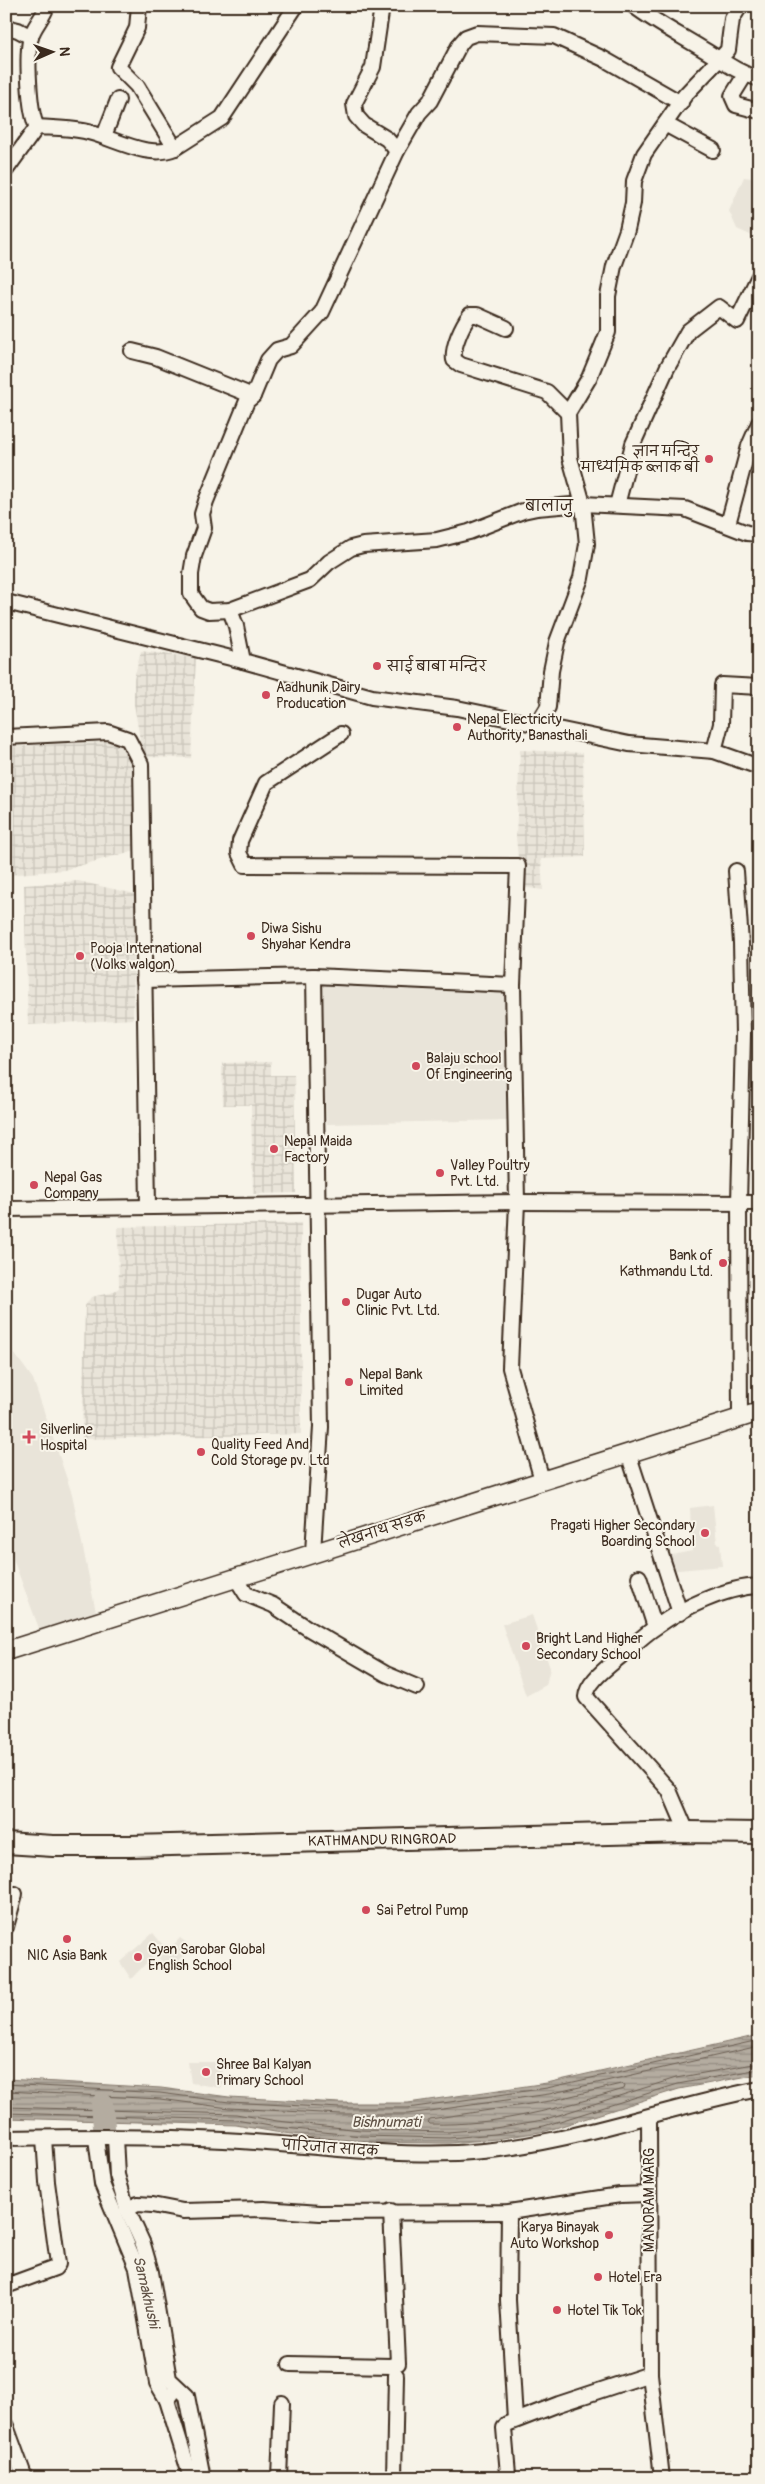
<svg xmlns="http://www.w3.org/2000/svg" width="765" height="2484" font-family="Pangolin,'Playpen Sans Deva',sans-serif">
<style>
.built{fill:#e9e4d9}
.industrial{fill:url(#industrial-grid)}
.water{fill:url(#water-rules);stroke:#84786c}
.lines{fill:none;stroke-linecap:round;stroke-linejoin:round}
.shore{stroke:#6b5e52;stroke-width:1}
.river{stroke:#b4aca0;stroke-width:22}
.minor-casing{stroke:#3b2a1e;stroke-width:18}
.major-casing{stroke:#3b2a1e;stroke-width:21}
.highway-casing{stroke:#3b2a1e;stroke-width:24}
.minor{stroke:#f7f3e8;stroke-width:14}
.major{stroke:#f7f3e8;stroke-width:18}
.highway{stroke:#f7f3e8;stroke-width:20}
.poi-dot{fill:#d1495b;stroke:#f7f3e8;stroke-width:2}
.labels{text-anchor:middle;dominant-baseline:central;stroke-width:4;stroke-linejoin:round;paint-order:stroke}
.poi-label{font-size:14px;fill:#3b2a1e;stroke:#f7f3e8;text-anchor:start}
.street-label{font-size:14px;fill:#3b2a1e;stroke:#f7f3e8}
.neighbourhood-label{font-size:15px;fill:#3b2a1e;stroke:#f7f3e8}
.water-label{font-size:15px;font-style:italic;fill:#5f5145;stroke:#f7f3e8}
</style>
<defs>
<pattern id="industrial-grid" width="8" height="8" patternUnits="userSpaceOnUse" patternTransform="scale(1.25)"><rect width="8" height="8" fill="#e9e4d9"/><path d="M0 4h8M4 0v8" fill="none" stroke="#c9c4ba"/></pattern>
<pattern id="water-rules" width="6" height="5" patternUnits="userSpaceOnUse" patternTransform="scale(1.25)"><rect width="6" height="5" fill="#b4aca0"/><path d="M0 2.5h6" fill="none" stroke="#948c82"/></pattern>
</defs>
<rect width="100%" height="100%" fill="#f7f3e8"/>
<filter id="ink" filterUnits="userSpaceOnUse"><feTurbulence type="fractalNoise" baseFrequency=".02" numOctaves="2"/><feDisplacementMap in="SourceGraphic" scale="10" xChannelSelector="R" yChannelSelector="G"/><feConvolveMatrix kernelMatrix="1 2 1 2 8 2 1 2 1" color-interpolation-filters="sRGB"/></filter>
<g filter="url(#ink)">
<g class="built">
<path d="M744,177L759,179V239L737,229L729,211Z"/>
<path d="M316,982L501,987L510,1012V1120L327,1124Z"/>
<path d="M6,1342L33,1379L72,1494L98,1622L43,1639L6,1540Z"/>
<path d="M713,1505L717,1543L720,1544L722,1566L668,1571L667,1556L692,1551L690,1508Z"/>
<path d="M532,1615L550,1668L546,1685L526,1696L502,1624Z"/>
<path d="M153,1933L168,1951L180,1938L192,1947L167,1971L156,1953L131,1979L120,1962Z"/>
<path d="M188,2062H223L222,2088L191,2083Z"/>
</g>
<g class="industrial">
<path d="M141,651L196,658L191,758L143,757L134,704V679Z"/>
<path d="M121,741L138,769L136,850L64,870L6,875V747Z"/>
<path d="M520,750L583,753L585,857L541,859L543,890L521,887L516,837Z"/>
<path d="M78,881L135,894L133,1019L28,1025L24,885Z"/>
<path d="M271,1062V1075H294L296,1193L253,1194L251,1105H223L222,1063Z"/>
<path d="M301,1223V1434L82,1439L85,1306L91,1297L111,1293L119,1288L118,1227Z"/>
</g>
<path class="water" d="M759,2035V2074L679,2089L546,2131L496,2139L449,2143L361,2142L275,2132L236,2125L6,2118V2079L161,2088L229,2097L340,2103H408L547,2083Z"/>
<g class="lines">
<g class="shore">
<path d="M6,2084L160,2093L229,2102L340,2108H408L547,2088L759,2040"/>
<path d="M622,2084L625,2086L624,2089C560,2108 497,2126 430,2124L428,2122L430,2119L550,2101Z"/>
<path d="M6,2091L160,2099L229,2108L340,2114H408L549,2094L759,2046"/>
<path d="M6,2107L236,2114L277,2121L361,2130L448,2132L495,2128L543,2120L676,2078L759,2063"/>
<path d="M6,2113L236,2120L276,2127L361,2136L449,2138L495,2134L544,2126L678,2084L759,2069"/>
</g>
<g class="river">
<path d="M102,2104L109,2183L139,2253L146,2278"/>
<path d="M163,2374L165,2382L181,2405L190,2443"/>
</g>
<defs>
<g id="minor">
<path d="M139,6L137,28L118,67L137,86L175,148"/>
<path d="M382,6L373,67L354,104L356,116L364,125L387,139L397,151"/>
<path d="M634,6C655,22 678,34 701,48C720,59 736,72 759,79"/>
<path d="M6,27L18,30L31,37"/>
<path d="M745,75L732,96L736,105L759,111"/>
<path d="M681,103L604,59L554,36L477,33L466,37L460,44L430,101L419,113L397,151L322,312L291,346L277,350L268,360L253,396L247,401L206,501L202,514L204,528L194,556L191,574V594L201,608L209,611L230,610L310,580L329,562L351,548L363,545L437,540L469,532L523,511L537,508L583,504L685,509L747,533L759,534"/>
<path d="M665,124L713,150"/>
<path d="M37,127C53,128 69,128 84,131C113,137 147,160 175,148L222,118L296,6"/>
<path d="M37,127C29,113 26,53 31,37C33,27 43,18 47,6"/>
<path d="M104,136L118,100"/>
<path d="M6,170L37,127"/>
<path d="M506,328L477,315H470C462,325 452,347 454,360L461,365L547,392L568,413"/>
<path d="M132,351L156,357L253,396"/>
<path d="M617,505L633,444L667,368L688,331L719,307L737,321L759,276"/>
<path d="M728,524L749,446L759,423"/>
<path d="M6,602L243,661L372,697L457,708L629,744L714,751L759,767"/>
<path d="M230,610L236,626L243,661"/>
<path d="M537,725L548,707L551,671L557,642L581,578L587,544L583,504L570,458L568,413L589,378L608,332V296L614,266L627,230L633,203L634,181L644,154L685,95L728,50L732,19L740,6"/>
<path d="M341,734L266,783L240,841L239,853L245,865L518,866L513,985L517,1202L510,1368L542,1480"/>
<path d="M6,737L108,732L128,739L141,764L148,1206"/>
<path d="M714,751L721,724L722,685L759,687"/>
<path d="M736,871L741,943L743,1034L739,1203L740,1418"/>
<path d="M144,980L314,976L513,985"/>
<path d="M6,1209L517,1202L759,1203"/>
<path d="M628,1453L680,1613"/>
<path d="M313,1552L321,1427L314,976"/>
<path d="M639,1577L655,1627"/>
<path d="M236,1578L246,1594L273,1605L309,1629L386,1674L417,1687"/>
<path d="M687,1832L669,1790L586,1697C587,1682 607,1668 617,1659C630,1649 642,1636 656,1627C682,1608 726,1587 759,1586"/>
<path d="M6,1927L15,1894"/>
<path d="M649,2117L650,2374L662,2478"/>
<path d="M6,2138C79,2137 151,2136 224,2140C301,2144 379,2156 457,2153C560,2148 658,2109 759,2089"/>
<path d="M96,2138L102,2184L137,2268L157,2383L167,2400"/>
<path d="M115,2138L117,2175L127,2209L143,2244L151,2272L169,2379L187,2396L203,2478"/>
<path d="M127,2209L138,2204L152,2205L183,2211L264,2209L320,2213L509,2212L620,2195L649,2194"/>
<path d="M509,2212L508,2300L515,2420"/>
<path d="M6,2286L55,2268L58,2264L47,2182L44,2138"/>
<path d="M290,2364L391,2366L398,2363L391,2211"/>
<path d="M172,2394L167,2400L191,2478"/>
<path d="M6,2426L25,2478"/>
<path d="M508,2474L504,2428L507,2424L559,2404L650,2374"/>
<path d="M279,2478L282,2403"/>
<path d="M394,2478L396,2375"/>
</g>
<path id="major" d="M6,1651L759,1412"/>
<path id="highway" d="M6,1843L53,1846H130L687,1832L759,1833"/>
</defs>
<use href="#minor" class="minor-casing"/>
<use href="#major" class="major-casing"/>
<use href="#highway" class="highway-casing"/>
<use href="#minor" class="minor"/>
<use href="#major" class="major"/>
<use href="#highway" class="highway"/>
</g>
</g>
<g class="poi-dot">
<circle cx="709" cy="459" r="5"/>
<circle cx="377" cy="666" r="5"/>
<circle cx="266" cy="695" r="5"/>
<circle cx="457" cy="727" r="5"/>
<circle cx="251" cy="936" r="5"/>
<circle cx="80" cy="956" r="5"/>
<circle cx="416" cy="1066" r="5"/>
<circle cx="274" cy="1149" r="5"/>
<circle cx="440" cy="1173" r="5"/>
<circle cx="34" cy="1185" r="5"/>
<circle cx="723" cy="1263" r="5"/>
<circle cx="346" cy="1302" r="5"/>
<circle cx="349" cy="1382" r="5"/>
<path d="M26.5 1429.5h5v5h5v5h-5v5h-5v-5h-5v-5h5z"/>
<circle cx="201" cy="1452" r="5"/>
<circle cx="705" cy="1533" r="5"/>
<circle cx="526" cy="1646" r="5"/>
<circle cx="366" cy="1910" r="5"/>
<circle cx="67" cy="1939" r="5"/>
<circle cx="138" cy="1957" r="5"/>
<circle cx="206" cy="2072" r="5"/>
<circle cx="609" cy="2235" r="5"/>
<circle cx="598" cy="2277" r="5"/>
<circle cx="557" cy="2310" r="5"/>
</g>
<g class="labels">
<g class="poi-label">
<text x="699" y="451" text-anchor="end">ज्ञान मन्दिर<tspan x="699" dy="16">माध्यमिक ब्लाक बी</tspan></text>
<text x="387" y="666">साई बाबा मन्दिर</text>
<text x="276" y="687">Aadhunik Dairy<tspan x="276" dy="16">Producation</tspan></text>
<text x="467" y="719">Nepal Electricity<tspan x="467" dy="16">Authority, Banasthali</tspan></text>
<text x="261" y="928">Diwa Sishu<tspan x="261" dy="16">Shyahar Kendra</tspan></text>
<text x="90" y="948">Pooja International<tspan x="90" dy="16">(Volks walgon)</tspan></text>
<text x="426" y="1058">Balaju school<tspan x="426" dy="16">Of Engineering</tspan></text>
<text x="284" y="1141">Nepal Maida<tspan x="284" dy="16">Factory</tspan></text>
<text x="450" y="1165">Valley Poultry<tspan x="450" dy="16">Pvt. Ltd.</tspan></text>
<text x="44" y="1177">Nepal Gas<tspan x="44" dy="16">Company</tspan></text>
<text x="713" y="1255" text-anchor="end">Bank of<tspan x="713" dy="16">Kathmandu Ltd.</tspan></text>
<text x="356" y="1294">Dugar Auto<tspan x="356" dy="16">Clinic Pvt. Ltd.</tspan></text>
<text x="359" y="1374">Nepal Bank<tspan x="359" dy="16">Limited</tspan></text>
<text x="40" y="1429">Silverline<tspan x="40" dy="16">Hospital</tspan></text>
<text x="211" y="1444">Quality Feed And<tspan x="211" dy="16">Cold Storage pv. Ltd</tspan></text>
<text x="695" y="1525" text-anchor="end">Pragati Higher Secondary<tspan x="695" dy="16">Boarding School</tspan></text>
<text x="536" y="1638">Bright Land Higher<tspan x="536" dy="16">Secondary School</tspan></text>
<text x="376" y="1910">Sai Petrol Pump</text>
<text x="148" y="1949">Gyan Sarobar Global<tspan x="148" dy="16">English School</tspan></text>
<text x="67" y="1955" text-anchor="middle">NIC Asia Bank</text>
<text x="216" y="2064">Shree Bal Kalyan<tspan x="216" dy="16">Primary School</tspan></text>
<text x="599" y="2227" text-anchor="end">Karya Binayak<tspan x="599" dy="16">Auto Workshop</tspan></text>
<text x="608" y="2277">Hotel Era</text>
<text x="567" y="2310">Hotel Tik Tok</text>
</g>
<g class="street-label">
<text transform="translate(382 1530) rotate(-18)">लेखनाथ सडक</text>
<text transform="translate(382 1840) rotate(-1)">KATHMANDU RINGROAD</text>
<text transform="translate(330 2148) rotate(4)">पारिजात सादक</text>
<text transform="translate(649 2200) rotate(-90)">MANORAM MARG</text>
</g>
<g class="neighbourhood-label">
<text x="549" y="506">बालाजु</text>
</g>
<g class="water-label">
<text x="386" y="2122">Bishnumati</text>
<text transform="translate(146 2292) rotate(77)">Samakhushi</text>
</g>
</g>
<rect width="765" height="2484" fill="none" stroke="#f7f3e8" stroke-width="25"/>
<rect x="12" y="12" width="740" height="2459" fill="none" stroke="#3b2a1e" stroke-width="2" filter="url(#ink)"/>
<g transform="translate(52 52) rotate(88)" stroke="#f7f3e8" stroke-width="4" paint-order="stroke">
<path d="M0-4L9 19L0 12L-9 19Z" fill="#3b2a1e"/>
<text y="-8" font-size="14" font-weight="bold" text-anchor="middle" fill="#3b2a1e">N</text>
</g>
</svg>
